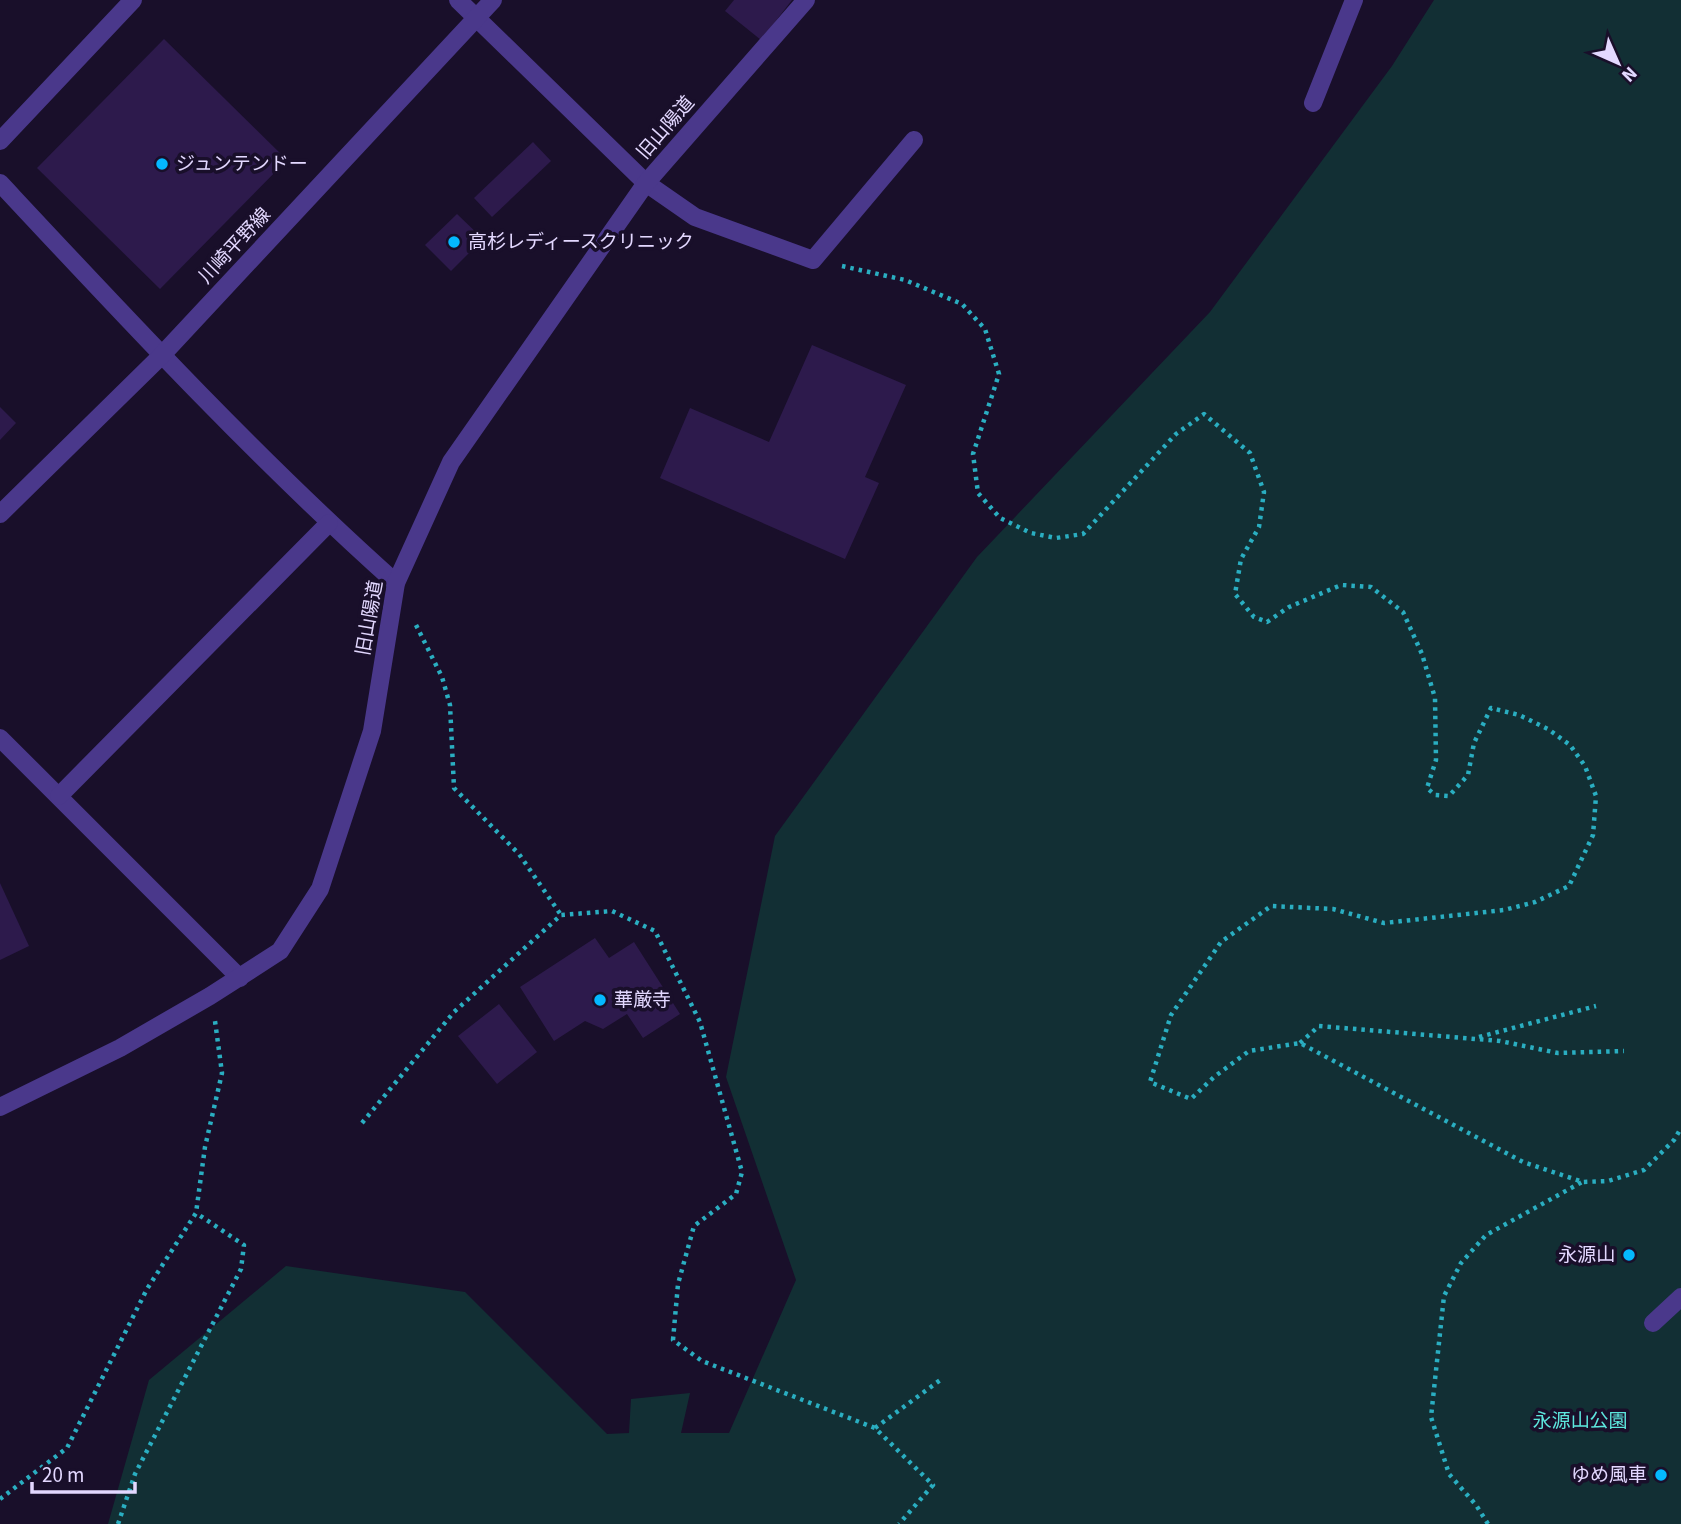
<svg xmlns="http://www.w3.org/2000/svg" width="1681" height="1524" font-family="'Source Sans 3','Noto Sans JP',sans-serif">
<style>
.green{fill:#122f34}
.building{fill:#2d1a4c}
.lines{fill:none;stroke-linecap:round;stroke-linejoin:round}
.path{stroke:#2aaec1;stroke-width:4.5;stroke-dasharray:3.5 5;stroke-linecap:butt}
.minor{stroke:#4a388b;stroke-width:18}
.poi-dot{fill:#04b8ff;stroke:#190f2a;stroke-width:2.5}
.labels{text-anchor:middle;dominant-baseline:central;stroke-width:7;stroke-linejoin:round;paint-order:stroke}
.street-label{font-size:19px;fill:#e3d8ff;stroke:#190f2a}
.poi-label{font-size:19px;fill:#e3d8ff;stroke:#190f2a;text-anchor:start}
.park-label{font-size:19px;fill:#5de6dd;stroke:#190f2a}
</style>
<rect width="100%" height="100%" fill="#190f2a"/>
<path class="green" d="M1434,0H1681V1524H108L149,1380L286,1266L465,1292L607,1434L629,1433L631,1399L690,1393L681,1433H729L796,1280L726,1077L775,836L977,557L1210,312L1392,66Z"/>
<g class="building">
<path d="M734,0H792L761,40L725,11Z"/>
<path d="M164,39L287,160L160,289L37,168Z"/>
<path d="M533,142L551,161L492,217L474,198Z"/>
<path d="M457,214L483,239L451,271L425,245Z"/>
<path d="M812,345L906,385L865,477L879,483L845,559L660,478L690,408L769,442Z"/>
<path d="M0,407L16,423L0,440Z"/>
<path d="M0,883L29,946L0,960Z"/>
<path d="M595,938L609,958L634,942L680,1014L643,1038L627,1014L603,1029L585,1021L554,1041L520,987Z"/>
<path d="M499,1004L537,1052L497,1084L458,1036Z"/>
</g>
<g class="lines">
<g class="path">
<path d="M842,266L905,280L962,304L985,329L999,374L973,454L978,493L1000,518L1031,533L1056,538L1083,534L1176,434L1204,414L1250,453L1264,492L1259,527L1241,559L1235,594L1254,617L1267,622L1289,607L1341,585L1371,587L1403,612L1422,654L1435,698L1436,760L1427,788L1435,795L1449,796L1468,775L1474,743L1491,708L1519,715L1548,729L1570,745L1585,766L1596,796L1593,835L1569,886L1535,902L1504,910L1384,923L1333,909L1271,906L1221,942L1171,1015L1150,1082L1191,1099L1214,1077L1249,1051L1300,1043L1523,1162L1583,1182L1608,1181L1644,1170L1674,1140L1681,1128"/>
<path d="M416,625L442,677L450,705L454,788L519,854L561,915"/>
<path d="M1479,1037L1596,1006"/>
<path d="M1300,1043L1319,1026L1500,1041L1558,1053L1624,1051"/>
<path d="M362,1123L454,1012L561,915L612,911L655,931L700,1022L742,1172L736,1194L694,1226L678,1284L673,1340L702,1361L875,1428L933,1485L899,1524"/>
<path d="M875,1428L943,1378"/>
<path d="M0,1499L67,1448L147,1289L196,1213L205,1147L222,1073L215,1021"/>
<path d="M118,1524L135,1474L241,1269L244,1245L196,1213"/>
<path d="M1488,1524L1476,1505L1449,1474L1431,1417L1444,1296L1461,1263L1486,1235L1582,1182"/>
</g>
<g class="minor">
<path d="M458,0L646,183L695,217L813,260L914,140"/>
<path d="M1313,103L1354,0"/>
<path d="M0,141L133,0"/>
<path d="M0,183C128,320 256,458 396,583"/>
<path d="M0,514L161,356L493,0"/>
<path d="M0,738L240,978"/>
<path d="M59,796L329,523"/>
<path d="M0,1107L120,1048L210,996L280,951L320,889L372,731L396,583L451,462L646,183L806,0"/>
<path d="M1653,1323L1681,1297"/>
</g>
</g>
<g class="poi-dot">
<circle cx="162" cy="164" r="7"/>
<circle cx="454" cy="242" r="7"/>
<circle cx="600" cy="1000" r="7"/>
<circle cx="1629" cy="1255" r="7"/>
<circle cx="1661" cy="1475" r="7"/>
</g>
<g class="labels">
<g class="street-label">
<text transform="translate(666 128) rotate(-49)">旧山陽道</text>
<text transform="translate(235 246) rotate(-47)">川崎平野線</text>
<text transform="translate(370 618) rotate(-80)">旧山陽道</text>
</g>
<g class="poi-label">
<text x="176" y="164">ジュンテンドー</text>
<text x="468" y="242">高杉レディースクリニック</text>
<text x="614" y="1000">華厳寺</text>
<text x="1615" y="1255" text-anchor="end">永源山</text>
<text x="1647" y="1475" text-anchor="end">ゆめ風車</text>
</g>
<g class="park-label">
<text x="1580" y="1421">永源山公園</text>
</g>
</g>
<g transform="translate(1618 63) rotate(135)" stroke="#190f2a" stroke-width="5" paint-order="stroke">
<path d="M0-5L12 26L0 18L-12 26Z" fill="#e3d8ff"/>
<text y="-10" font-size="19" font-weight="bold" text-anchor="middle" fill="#e3d8ff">N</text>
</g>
<path d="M32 1482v10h103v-10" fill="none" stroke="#e3d8ff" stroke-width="3.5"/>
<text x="42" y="1482" font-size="21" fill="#e3d8ff" stroke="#190f2a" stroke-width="5" paint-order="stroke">20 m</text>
</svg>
